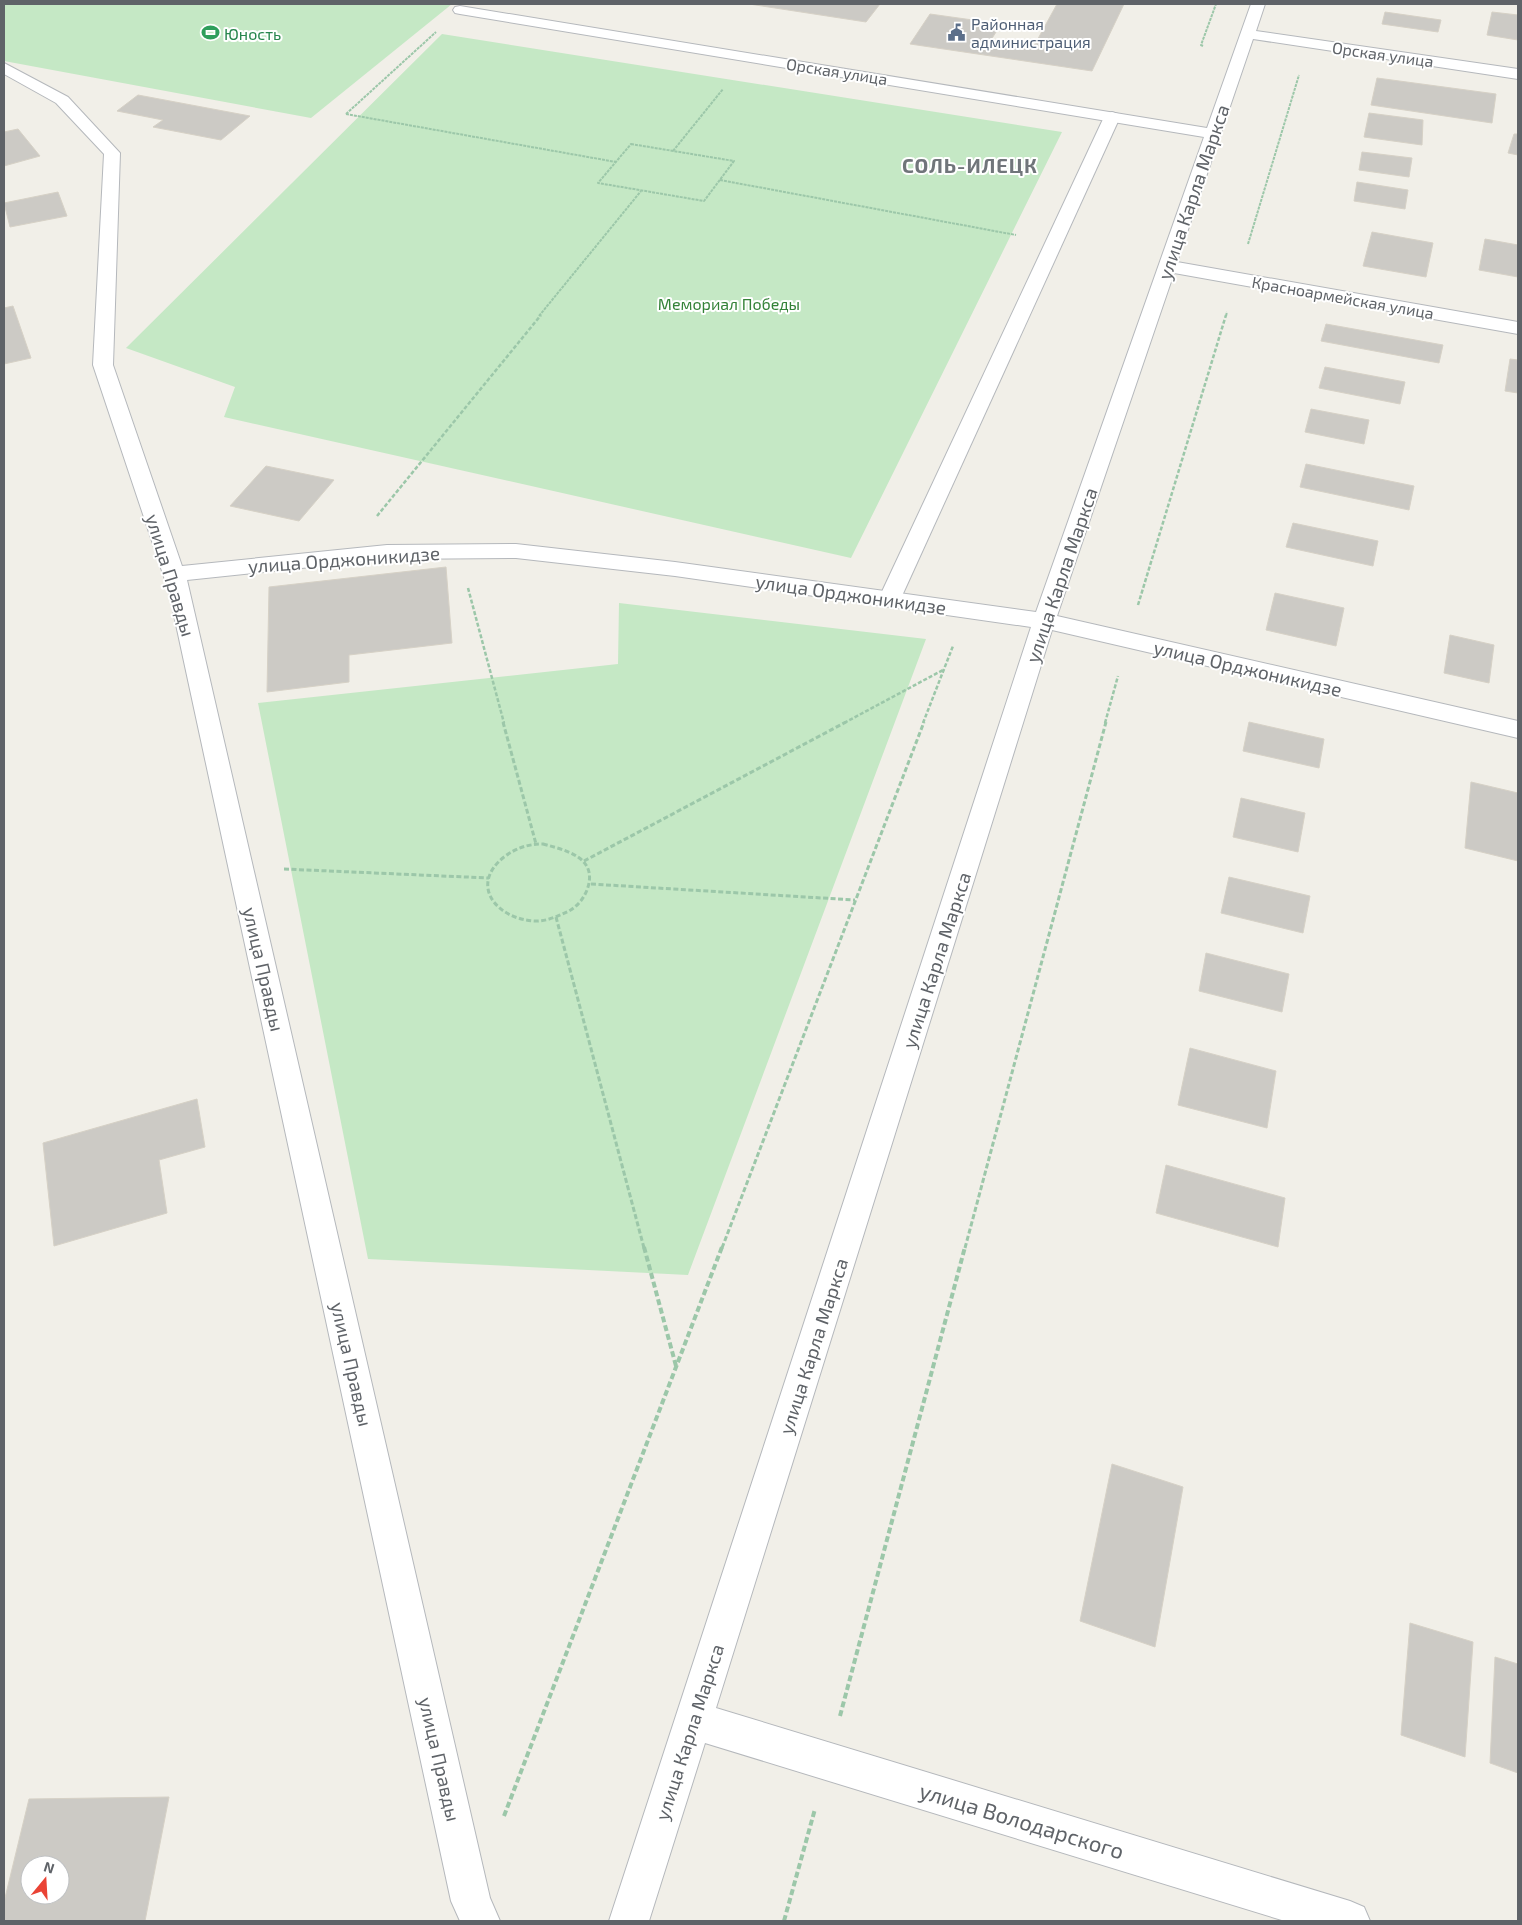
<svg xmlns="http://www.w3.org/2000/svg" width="1522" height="1925" font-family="'Exo 2',sans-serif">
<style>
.green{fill:#c5e8c5}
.building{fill:#cccac5;stroke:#d6d1c6;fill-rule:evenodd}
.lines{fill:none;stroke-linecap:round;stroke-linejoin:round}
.service-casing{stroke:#b5b8bc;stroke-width:2}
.minor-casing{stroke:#b5b8bc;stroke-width:2}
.path-far3{stroke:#9cc7a9;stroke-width:2;stroke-dasharray:3 1;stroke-linecap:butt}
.path-far2{stroke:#9cc7a9;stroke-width:2.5;stroke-dasharray:4 2;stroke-linecap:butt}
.path-far1{stroke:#9cc7a9;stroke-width:3;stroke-dasharray:5 2.5;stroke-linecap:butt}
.path{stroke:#9cc7a9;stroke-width:4;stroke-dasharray:6 3;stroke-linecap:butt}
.service{fill:#fff;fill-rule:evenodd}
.minor{fill:#fff;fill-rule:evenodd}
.labels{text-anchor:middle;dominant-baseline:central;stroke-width:4;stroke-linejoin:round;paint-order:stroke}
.far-service-label{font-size:16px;fill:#4e5e75;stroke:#fff;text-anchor:start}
.far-leisure-label{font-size:16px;fill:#27864d;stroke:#fff;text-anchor:start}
.far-street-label{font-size:16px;fill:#5f6368;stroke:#fff}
.far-park-label{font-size:16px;fill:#348238;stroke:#fff}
.street-label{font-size:19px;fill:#5f6368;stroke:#fff}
.far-district-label{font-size:20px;font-weight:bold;letter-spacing:1px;fill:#70757a;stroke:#fff}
.near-street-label{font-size:22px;fill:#5f6368;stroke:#fff}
</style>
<rect width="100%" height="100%" fill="#f1efe8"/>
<g class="green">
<path d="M4,4H452L311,118L4,61Z"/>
<path d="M442,34L1062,132L851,558L224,417L235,387L126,348Z"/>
<path d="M619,603L926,639L688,1275L368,1259L258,703L618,664Z"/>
</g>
<g class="building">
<path d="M749,4H880L866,22Z"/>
<path d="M1057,4H1124L1092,71L910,44L930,14L1001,24L991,40L1034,46Z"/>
<path d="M1385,12L1441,20L1438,32L1382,24Z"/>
<path d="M1492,12L1518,15V40L1487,35Z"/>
<path d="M1377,78L1496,94L1492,123L1371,105Z"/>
<path d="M138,95L250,116L221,140L153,127L163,120L117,111Z"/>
<path d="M1369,113L1423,120L1422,145L1364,137Z"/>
<path d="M18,129L40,156L4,166V132Z"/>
<path d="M1514,134H1518V155L1508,153Z"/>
<path d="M1362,152L1412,158L1409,177L1359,170Z"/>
<path d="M1357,182L1408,190L1405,209L1354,201Z"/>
<path d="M58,192L67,216L10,227L4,203Z"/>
<path d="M1372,232L1433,243L1426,277L1363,266Z"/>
<path d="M1485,239L1518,245V277L1479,270Z"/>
<path d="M13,306L31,358L4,364V308Z"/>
<path d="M1326,324L1443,345L1439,363L1321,341Z"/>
<path d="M1510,359L1518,360V393L1505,391Z"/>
<path d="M1325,367L1405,382L1400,404L1319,388Z"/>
<path d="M1311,409L1369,420L1364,444L1305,432Z"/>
<path d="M1306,464L1414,486L1409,510L1300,487Z"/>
<path d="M266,466L334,480L299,521L230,506Z"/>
<path d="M1293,523L1378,541L1373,566L1286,547Z"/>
<path d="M446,567L452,643L349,655V682L267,692L269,587Z"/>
<path d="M1275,593L1344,608L1336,646L1266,630Z"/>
<path d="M1450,635L1494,645L1489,683L1444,673Z"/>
<path d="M1249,722L1324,739L1319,768L1243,751Z"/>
<path d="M1471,782L1518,793V861L1465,848Z"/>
<path d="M1241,798L1305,813L1298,852L1233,837Z"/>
<path d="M1229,877L1310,896L1303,933L1221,913Z"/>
<path d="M1206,953L1289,974L1282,1012L1199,991Z"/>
<path d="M1190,1048L1276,1071L1267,1128L1178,1105Z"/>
<path d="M197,1099L205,1147L159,1160L167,1213L54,1246L43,1143Z"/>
<path d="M1166,1165L1285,1198L1278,1247L1156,1213Z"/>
<path d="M1112,1464L1183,1487L1155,1647L1080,1621Z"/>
<path d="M1410,1623L1473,1642L1465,1757L1401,1735Z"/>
<path d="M1495,1657L1518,1664V1773L1490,1763Z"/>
<path d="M169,1797L145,1921H4V1902L29,1799ZM30,1865H60V1895H30Z"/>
</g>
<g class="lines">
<defs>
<path id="service" d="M1112,112L1118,114L1120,117L901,598L898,603L890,605L882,603L879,598L1104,117L1106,114Z"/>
<path id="minor" d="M1251,4H1265L1256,31L1518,69V79L1253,39L1177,262L1518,322V334L1174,273L1057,616L1518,721V738L1052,630L716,1708L1350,1901L1364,1907L1370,1921H1285L705,1743L649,1921H609L1031,627L675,576L516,558L387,559L187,580L490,1898L500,1921H460L451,1901L169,592L93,365L104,154L56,103L4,74V63L68,97L120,153L113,365L182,566L387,545L516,544L675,562L1036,612L1204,137L460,14L455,13L453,10L455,7L460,6L1207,128Z"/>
</defs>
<use href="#service" class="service-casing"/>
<use href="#minor" class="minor-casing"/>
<g class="path-far3">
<path d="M1203,46L1201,45L1216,4"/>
<path d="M346,114L616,162"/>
<path d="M346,114L436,32"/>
<path d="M631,144L734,161L704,201L598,183Z"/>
<path d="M673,151L723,89"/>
<path d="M720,180L1016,235"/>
<path d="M1248,244L1299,75"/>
<path d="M539,316L641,191"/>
<path d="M1226,316L1227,312"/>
</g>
<g class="path-far2">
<path d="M377,516L541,315"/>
<path d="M468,588L504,723"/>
<path d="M1138,605L1226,315"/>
<path d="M844,723L943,670"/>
<path d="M923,723L953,646"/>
<path d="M1105,723L1118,676"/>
</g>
<g class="path-far1">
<path d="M503,722L536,844"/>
<path d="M543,844C565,850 597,857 588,887C585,897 578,906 569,911C558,916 546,922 533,921C496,918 469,885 504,857C516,848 528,844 543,844Z"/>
<path d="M584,861L846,722"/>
<path d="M284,869L489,878"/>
<path d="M591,884L855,900"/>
<path d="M556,917L644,1248"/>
<path d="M722,1248L924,722"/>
<path d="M965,1248L1106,722"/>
</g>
<g class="path">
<path d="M644,1247L676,1366"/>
<path d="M840,1716L965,1247"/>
<path d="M504,1816L722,1247"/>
<path d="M784,1921L815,1809"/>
</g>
<use href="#service" class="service"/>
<use href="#minor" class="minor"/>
</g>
<defs>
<symbol id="civic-bare" viewBox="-9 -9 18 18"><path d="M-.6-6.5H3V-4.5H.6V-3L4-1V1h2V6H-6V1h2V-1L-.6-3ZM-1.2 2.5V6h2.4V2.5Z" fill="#5c6f8a" stroke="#fff" stroke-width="2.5" paint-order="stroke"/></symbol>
<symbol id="stadium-bare" viewBox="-9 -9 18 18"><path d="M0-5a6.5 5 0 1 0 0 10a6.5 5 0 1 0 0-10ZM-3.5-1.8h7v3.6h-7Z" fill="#2e9e5b" stroke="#fff" stroke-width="2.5" paint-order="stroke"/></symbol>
</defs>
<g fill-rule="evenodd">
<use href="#civic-bare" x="944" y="20" width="25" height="25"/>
<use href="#stadium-bare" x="198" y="20" width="25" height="25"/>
</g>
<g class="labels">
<g class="far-service-label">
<text x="971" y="23">Районная<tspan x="971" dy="18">администрация</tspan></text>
</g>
<g class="far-leisure-label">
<text x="224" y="33">Юность</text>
</g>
<g class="far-street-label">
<text transform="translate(1383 54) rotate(8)">Орская улица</text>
<text transform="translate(837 71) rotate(9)">Орская улица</text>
<text transform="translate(1343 297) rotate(10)">Красноармейская улица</text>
</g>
<g class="far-park-label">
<text x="729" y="303">Мемориал Победы</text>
</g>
<g class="street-label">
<text transform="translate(1193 192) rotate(-71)">улица Карла Маркса</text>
<text transform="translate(344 559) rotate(-4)">улица Орджоникидзе</text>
<text transform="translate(171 575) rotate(73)">улица Правды</text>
<text transform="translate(1061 575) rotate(-71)">улица Карла Маркса</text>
<text transform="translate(851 594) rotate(8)">улица Орджоникидзе</text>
<text transform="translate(1248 668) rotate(13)">улица Орджоникидзе</text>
<text transform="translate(936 960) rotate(-72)">улица Карла Маркса</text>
<text transform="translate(264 969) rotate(77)">улица Правды</text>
<text transform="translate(813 1346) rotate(-72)">улица Карла Маркса</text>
<text transform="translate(352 1364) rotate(77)">улица Правды</text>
<text transform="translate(689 1732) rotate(-72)">улица Карла Маркса</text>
<text transform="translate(440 1759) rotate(77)">улица Правды</text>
</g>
<g class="far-district-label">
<text x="970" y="165">СОЛЬ-ИЛЕЦК</text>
</g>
<g class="near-street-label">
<text transform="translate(1022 1820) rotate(17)">улица Володарского</text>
</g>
</g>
<rect width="1522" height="1925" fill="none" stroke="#5f6368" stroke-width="10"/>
<g transform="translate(45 1880) rotate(18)"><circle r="24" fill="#ffffff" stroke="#bfc1c3"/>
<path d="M0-4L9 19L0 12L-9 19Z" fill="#ea4335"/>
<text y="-8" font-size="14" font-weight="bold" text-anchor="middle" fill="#5f6368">N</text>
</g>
</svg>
